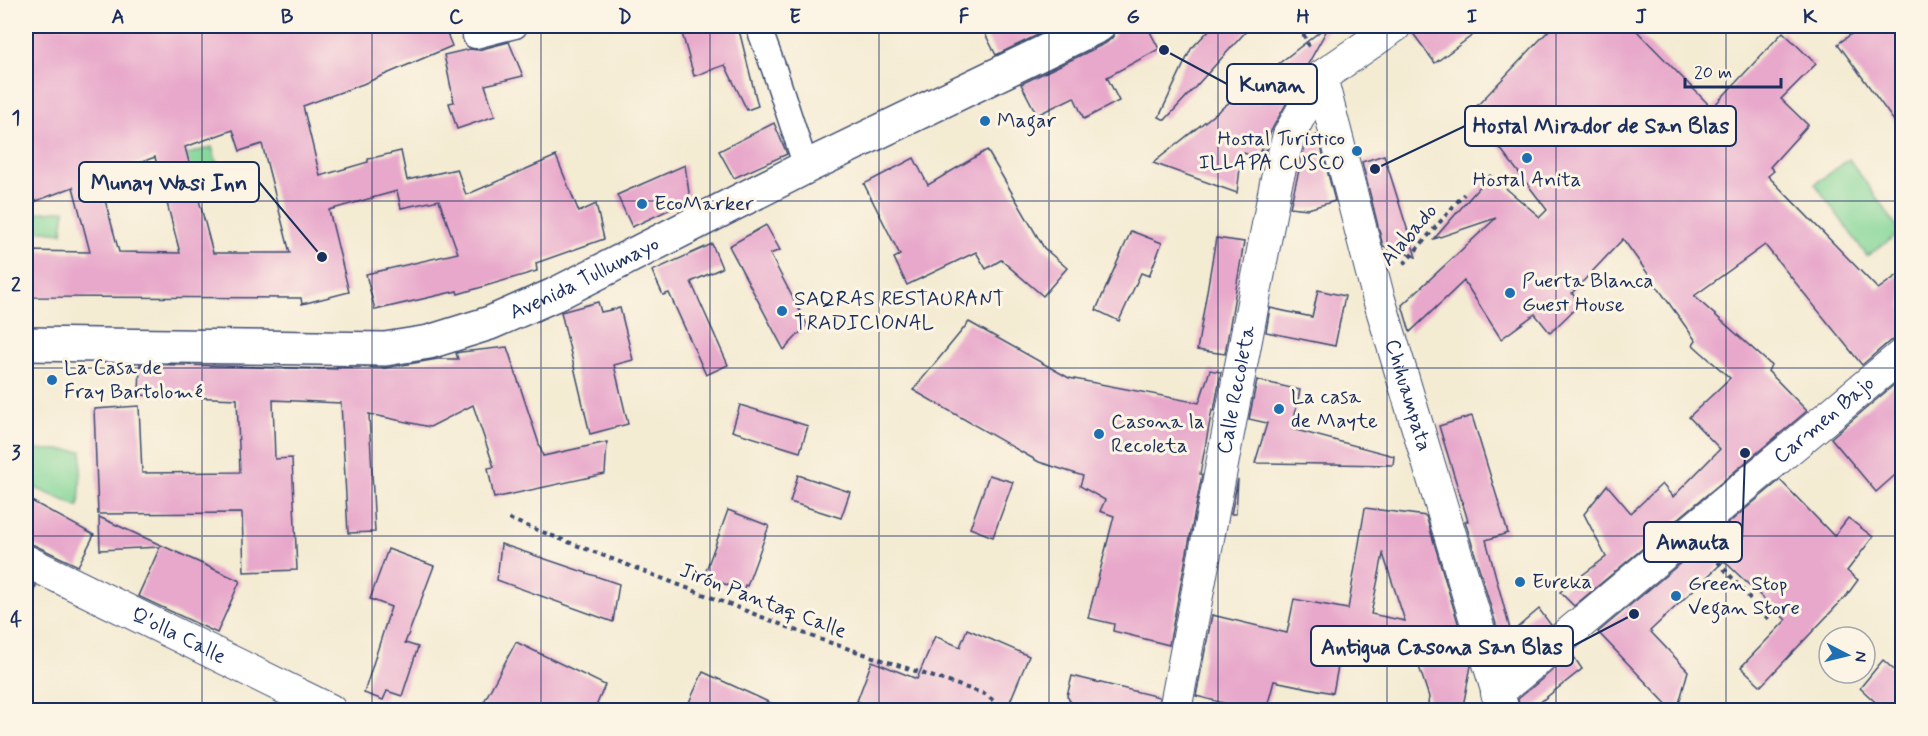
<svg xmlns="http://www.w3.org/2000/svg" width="1928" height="736" font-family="Mynerve,sans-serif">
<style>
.green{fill:#84d698;stroke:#50827b;stroke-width:1.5}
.building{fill:#e8a8cb;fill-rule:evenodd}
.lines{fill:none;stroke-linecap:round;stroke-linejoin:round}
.pedestrian-casing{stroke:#3c4b70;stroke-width:27}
.minor-casing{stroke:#3c4b70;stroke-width:34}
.tertiary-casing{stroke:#3c4b70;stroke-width:36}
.path{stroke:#3c4b70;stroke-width:4;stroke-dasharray:4.5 4.5;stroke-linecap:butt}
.pedestrian{stroke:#fff;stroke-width:24}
.minor{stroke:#fff;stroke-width:32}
.tertiary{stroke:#fff;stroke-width:33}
.grid{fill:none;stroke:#1b2f5e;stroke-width:1.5;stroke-opacity:0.55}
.poi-dot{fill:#1f6fb2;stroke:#fcf5e5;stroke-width:2}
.labels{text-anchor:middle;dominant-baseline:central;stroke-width:6;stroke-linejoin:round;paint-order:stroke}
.poi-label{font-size:21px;fill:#1b2f5e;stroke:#fcf5e5;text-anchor:start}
.street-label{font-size:21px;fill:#1b2f5e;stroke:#fcf5e5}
.leader{fill:none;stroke:#1b2f5e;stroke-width:2}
.callout-dot{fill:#1b2f5e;stroke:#fcf5e5;stroke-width:2}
.callout{fill:#fcf5e5;stroke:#1b2f5e;stroke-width:2}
.callout-label{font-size:22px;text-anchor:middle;font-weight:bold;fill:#1b2f5e}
.neatline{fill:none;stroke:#1b2f5e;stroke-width:2}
.grid-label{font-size:20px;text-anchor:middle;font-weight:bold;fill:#1b2f5e}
</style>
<rect width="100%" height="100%" fill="#fcf5e5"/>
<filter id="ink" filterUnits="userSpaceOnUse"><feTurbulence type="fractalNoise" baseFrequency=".0167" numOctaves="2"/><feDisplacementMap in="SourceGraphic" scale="12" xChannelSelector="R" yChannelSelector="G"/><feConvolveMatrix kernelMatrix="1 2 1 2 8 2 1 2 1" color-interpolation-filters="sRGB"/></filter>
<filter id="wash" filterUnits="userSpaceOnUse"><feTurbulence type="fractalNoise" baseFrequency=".008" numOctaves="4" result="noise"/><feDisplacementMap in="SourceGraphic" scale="24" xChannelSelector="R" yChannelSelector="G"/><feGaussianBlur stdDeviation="1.35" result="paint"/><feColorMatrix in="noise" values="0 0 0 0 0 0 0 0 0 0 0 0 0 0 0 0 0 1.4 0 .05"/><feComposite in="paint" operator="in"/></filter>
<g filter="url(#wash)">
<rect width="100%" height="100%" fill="#f4ebd3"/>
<g class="green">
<path d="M212,147L221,178L170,193L161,162Z"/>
<path d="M1849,159L1901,232L1867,256L1815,184Z"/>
<path d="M65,210L62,233L26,229V214Z"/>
<path d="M26,449L82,451L79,507L26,484Z"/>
</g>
<g id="blocks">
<g class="building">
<path d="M26,26H444L452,46L363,84L303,106L320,176L368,162V159L401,151L407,180L457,169L466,195L556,156L579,212L596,204L604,239L536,263L537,271L458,294L457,291L375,310L366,274L458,253L439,200L401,208L397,191L329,210L349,292L302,304L301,298L26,297V251L90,252L73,187L26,205ZM233,130L240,151L262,144L290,253H213L185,147ZM155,157L180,253L119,252L99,178Z"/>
<path d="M680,26H738L758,106L747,110L725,65L694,76Z"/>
<path d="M981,26H1056L996,55Z"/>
<path d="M1116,26H1147L1159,49L1107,77L1119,101L1084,119L1074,97L1037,115L1021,84L1106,43L1114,36Z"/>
<path d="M1213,26H1251L1165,120L1159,117L1191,49Z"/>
<path d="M1327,26H1329L1260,151L1267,149L1263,162L1242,152L1237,193L1153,163L1240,94L1258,103L1277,65Z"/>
<path d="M1413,26H1485L1435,63L1412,32Z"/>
<path d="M1553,26H1632L1712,108L1783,32L1816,64L1781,99L1808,125L1770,167L1774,171L1768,176L1878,289L1902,272V338L1890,341L1862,365L1765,245L1694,296L1771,365L1768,371L1807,411L1574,606L1560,592L1606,557L1584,514L1607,485L1631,513L1662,484L1673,497L1720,449L1689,417L1730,378L1693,345L1696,341L1623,239L1572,293L1580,304L1550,333L1535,314L1501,339L1464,281L1410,332L1402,305L1496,218L1434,239L1490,175L1540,217L1547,210L1472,111Z"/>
<path d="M1862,26H1902V132L1838,44Z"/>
<path d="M509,42L523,76L485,85L495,116L457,129L449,103L454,102L444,55L470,49L478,50Z"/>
<path d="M774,123L787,154L734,178L719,151Z"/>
<path d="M1318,135L1335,201L1308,209L1290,207L1306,142L1308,138Z"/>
<path d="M987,150L1044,248L1067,268L1043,296L1001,260L986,269L976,252L907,285L894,258L900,255L864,184L914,158L928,185Z"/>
<path d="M1384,155L1416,257L1383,246L1362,162Z"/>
<path d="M685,165L690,200L632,227L617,195Z"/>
<path d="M766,225L780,250L770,254L807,325L784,350L729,246Z"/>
<path d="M1131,231L1162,243L1149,276L1141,273L1119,321L1096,310Z"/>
<path d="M1216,238L1244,242L1225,354L1197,350Z"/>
<path d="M712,244L722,268L691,282L728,365L706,375L669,293L663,295L652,271Z"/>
<path d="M1318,290L1345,296L1335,346L1266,332L1270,308L1312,317Z"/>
<path d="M598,302L601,312L620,308L633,360L614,365L628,424L590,434L561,312Z"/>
<path d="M969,322L1069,378L1199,403L1210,370L1221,372L1214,411L1212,410L1200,474L1202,475L1169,645L1113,631L1114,624L1088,618L1114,516L1100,511L1105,500L1080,486L1083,476L1039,462L913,390Z"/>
<path d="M507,347L543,456L607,442L605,474L494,498L488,468L494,467L473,405L430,427L369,414L375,532L348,533L341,403L273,400L275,459L292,458L297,570L244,572L242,513L98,514L94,409L139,406L142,473L240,472L237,399L139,395L140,364L337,369V367L385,368L438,359H458L456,353L461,352Z"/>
<path d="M1902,378V469L1876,492L1831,438Z"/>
<path d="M1257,380L1300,390L1292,429L1394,456L1393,465L1255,463L1267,423L1249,419Z"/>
<path d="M740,405L808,426L800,452L732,431Z"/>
<path d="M1472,416L1508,533L1486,540L1511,633L1539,609L1551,625L1507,661L1465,521H1468L1439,426Z"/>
<path d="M798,475L850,492L841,518L790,502Z"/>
<path d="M989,475L1013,482L993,537L970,528Z"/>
<path d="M1238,479L1236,514H1231Z"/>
<path d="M1780,480L1834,536L1848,518L1873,537L1847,571L1858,580L1847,595L1761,686L1741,667L1786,620L1724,561L1650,631L1688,671L1677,711H1673L1598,632Z"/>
<path d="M26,498L94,535L78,566L34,545L26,543Z"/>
<path d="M1365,508L1426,516L1471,666L1462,711H1427L1429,697L1408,633L1367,634L1364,648L1343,645L1344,635L1333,693L1274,681L1266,711H1255L1196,696L1212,615L1287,633L1294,599L1348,609ZM1383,554L1405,621L1371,614Z"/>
<path d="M728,510L769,526L747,586L745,585L743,591L704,576Z"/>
<path d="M99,517L240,581L217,633L138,596L160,547L100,550Z"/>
<path d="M501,544L619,584L613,622L497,580Z"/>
<path d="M388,549L434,566L405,643L418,647L402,696L387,691L383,700L364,693L391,607L370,599Z"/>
<path d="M26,581L36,586L26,607Z"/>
<path d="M967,629L1029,656L1006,711H884L857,701L872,661L917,679L935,636L960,647Z"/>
<path d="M516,642L605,685L594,711H479Z"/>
<path d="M1572,654L1582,669L1529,711H1520L1518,699Z"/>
<path d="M1883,660L1902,677V711H1885L1860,688Z"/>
<path d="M703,672L788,711H685Z"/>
<path d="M1072,676L1159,697L1158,711H1076L1067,696Z"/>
</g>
</g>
</g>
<g filter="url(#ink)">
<use href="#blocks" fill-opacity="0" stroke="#3c4b70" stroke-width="1.5"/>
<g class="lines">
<defs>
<g id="pedestrian">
<path d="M758,26L774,69L806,167"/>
<path d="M475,36L515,26"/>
</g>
<g id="minor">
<path id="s1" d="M1321,77L1378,296L1503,710"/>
<path id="s2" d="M26,561L330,710"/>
<path id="s3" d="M1497,693L1902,355"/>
<path id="s4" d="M1175,710L1276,183L1289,135L1321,77L1395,26"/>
</g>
<g id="tertiary">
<path id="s5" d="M26,344L385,349L429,342L490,323L554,295L806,167L1098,26"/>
</g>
</defs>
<use href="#pedestrian" class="pedestrian-casing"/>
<use href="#minor" class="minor-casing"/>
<use href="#tertiary" class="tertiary-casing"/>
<g class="path">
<path d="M1300,26L1309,47"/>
<path d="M1404,264L1464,194"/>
<path d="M509,519L816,638L985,694L1005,710"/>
<path d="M1712,555L1769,620"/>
</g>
<use href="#pedestrian" class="pedestrian"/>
<use href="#minor" class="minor"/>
<use href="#tertiary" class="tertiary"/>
</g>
</g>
<path class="grid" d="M202,26V710M372,26V710M541,26V710M710,26V710M879,26V710M1049,26V710M1218,26V710M1387,26V710M1556,26V710M1726,26V710M26,201H1902M26,368H1902M26,536H1902"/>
<g class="poi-dot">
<circle cx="985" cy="121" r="6"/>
<circle cx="1357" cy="151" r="6"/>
<circle cx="1527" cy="158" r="6"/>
<circle cx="642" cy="204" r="6"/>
<circle cx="1510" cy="293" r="6"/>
<circle cx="782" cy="311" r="6"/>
<circle cx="52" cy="380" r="6"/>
<circle cx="1279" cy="409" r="6"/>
<circle cx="1099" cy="434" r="6"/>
<circle cx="1520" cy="582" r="6"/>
<circle cx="1676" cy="596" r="6"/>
</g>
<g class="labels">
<g class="poi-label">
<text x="997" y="121">Magar</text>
<text x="1345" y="139" text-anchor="end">Hostal Turistico<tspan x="1345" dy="24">ILLAPA CUSCO</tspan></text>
<text x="1527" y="180" text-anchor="middle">Hostal Anita</text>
<text x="654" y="204">EcoMarker</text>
<text x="1522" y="281">Puerta Blanca<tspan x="1522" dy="24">Guest House</tspan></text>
<text x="794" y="299">SAQRAS RESTAURANT<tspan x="794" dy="24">TRADICIONAL</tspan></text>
<text x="64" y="368">La Casa de<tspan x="64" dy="24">Fray Bartolomé</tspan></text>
<text x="1291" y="397">La casa<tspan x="1291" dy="24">de Mayte</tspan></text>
<text x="1111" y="422">Casona la<tspan x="1111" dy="24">Recoleta</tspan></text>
<text x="1532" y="582">Eureka</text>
<text x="1688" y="584">Green Stop<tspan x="1688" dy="24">Vegan Store</tspan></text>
</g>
<g class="street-label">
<text transform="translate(1409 235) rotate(-49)">Alabado</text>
<text stroke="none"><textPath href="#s5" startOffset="572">Avenida Tullumayo</textPath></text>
<text stroke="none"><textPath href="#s4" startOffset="326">Calle Recoleta</textPath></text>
<text stroke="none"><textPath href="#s1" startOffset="330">Chihuampata</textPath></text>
<text stroke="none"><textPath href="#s3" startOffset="426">Carmen Bajo</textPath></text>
<text transform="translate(763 601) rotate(21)">Jirón Pantaq Calle</text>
<text stroke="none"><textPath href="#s2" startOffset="170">Q'olla Calle</textPath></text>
</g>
</g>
<path class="leader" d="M1164 50L1227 84M1375 169L1465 126M322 257L259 182M1745 453L1742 542M1634 614L1573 646"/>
<g class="callout-dot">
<circle cx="1164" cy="50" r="6"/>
<circle cx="1375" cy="169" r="6"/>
<circle cx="322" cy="257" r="6"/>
<circle cx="1745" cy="453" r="6"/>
<circle cx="1634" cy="614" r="6"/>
</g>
<g class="callout">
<rect x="1227" y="64" width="90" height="40" rx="6"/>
<rect x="1465" y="106" width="271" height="40" rx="6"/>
<rect x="79" y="162" width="180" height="40" rx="6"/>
<rect x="1644" y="522" width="98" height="40" rx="6"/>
<rect x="1311" y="626" width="262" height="40" rx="6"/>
</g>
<g class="callout-label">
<text x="1272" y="92">Kunan</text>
<text x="1601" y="133">Hostal Mirador de San Blas</text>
<text x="169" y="190">Munay Wasi Inn</text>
<text x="1693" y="549">Amauta</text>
<text x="1442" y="654">Antigua Casona San Blas</text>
</g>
<rect width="1928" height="736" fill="none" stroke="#fcf5e5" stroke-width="66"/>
<g transform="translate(1847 655) rotate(97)"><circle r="28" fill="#fcf5e5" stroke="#a2a6af" stroke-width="1.5"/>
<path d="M0-4.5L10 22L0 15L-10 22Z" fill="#1f6fb2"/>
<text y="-9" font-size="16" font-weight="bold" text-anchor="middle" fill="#1b2f5e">N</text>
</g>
<path d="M1685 78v9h96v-9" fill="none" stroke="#1b2f5e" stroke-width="3"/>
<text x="1694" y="78" font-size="18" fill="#1b2f5e" stroke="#fcf5e5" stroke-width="4.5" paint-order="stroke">20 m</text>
<rect x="33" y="33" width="1862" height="670" class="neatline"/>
<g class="grid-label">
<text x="118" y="23">A</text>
<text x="287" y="23">B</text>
<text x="456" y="23">C</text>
<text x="625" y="23">D</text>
<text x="795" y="23">E</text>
<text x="964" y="23">F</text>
<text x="1133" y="23">G</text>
<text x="1303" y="23">H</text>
<text x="1472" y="23">I</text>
<text x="1641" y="23">J</text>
<text x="1810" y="23">K</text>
<text x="16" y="124">1</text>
<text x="16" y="291">2</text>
<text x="16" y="459">3</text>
<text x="16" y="626">4</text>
</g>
</svg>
